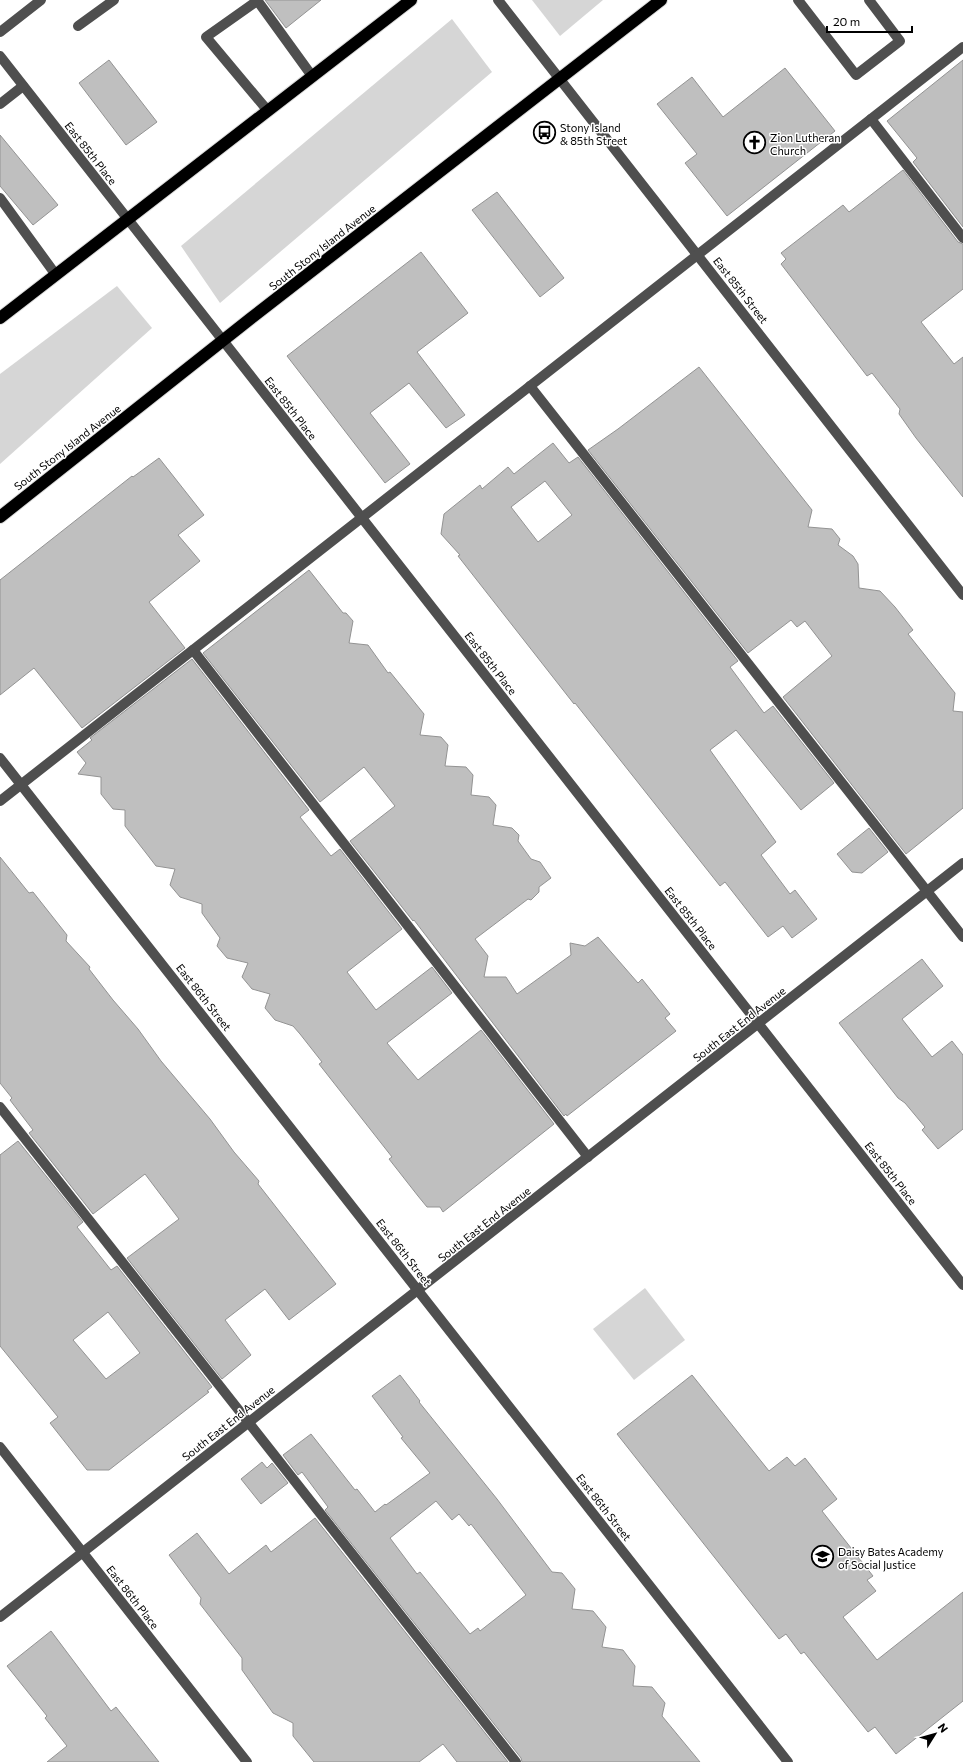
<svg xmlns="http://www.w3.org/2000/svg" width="963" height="1762" font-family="Commissioner,sans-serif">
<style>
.green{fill:#d6d6d6}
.building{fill:#bfbfbf;stroke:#939393;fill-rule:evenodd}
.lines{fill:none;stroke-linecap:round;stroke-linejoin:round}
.highway-casing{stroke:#dbdbdb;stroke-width:14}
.minor{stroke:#4f4f4f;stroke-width:10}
.highway{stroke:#000;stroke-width:12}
.labels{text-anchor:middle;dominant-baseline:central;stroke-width:3;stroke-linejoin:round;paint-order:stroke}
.poi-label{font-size:11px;fill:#000;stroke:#fff;text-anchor:start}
.street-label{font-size:11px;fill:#000;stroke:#fff}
</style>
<rect width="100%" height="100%" fill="#fff"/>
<g class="green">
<path d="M532,0H603L560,36Z"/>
<path d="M452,19L492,72L220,303L181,246Z"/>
<path d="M117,286L152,328L0,464V374Z"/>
<path d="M645,1288L685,1340L634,1380L593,1329Z"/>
</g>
<g class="building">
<path d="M265,0H321L286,28Z"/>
<path d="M109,60L157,122L126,145L79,83Z"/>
<path d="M963,60V227L913,162L917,158L887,121Z"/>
<path d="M785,68L835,131L727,216L685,163L697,154L657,104L692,77L723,117Z"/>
<path d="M0,135L58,205L33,225L0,186Z"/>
<path d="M903,170L958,242L963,244V289L921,322L954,364L963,357V497L916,438L899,414L900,409L872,373L867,376L781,264L786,259L781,253L843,205L849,212Z"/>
<path d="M497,192L564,278L540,297L472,210Z"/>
<path d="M421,252L468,313L417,352L465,415L446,428L409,383L370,413L410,464L385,483L287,356Z"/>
<path d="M699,367L812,510L808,527L832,529L840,539L838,545L853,556L858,564L859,588L880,591L895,607L913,630L908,634L955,693L953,711L963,712V808L906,854L783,697L832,656L805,621L797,627L791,620L748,653L588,450L618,429Z"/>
<path d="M553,443L569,463L578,457L738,661L730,667L764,713L773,706L834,783L801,810L736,730L710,750L776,842L761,855L790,894L795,890L817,919L792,938L783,926L768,937L725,882L720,886L575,703L574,704L458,556L460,555L441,534L444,514L480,485L482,489L508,467L514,474ZM545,481L572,515L538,542L511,507Z"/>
<path d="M159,458L204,515L178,535L200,561L149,602L185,648L82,728L34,668L0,695V580L132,476L133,477Z"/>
<path d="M309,570L343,613H346L353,621L349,643L368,645L388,673L390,672L424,714L420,735L441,737L448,745L445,766L466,767L473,775L471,795L489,797L496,805L493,825L512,828L519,835L518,841L531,859L540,862L551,878L539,887V892L531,900L528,899L475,939L488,956L484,977H506L517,994L571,955L570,943L585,946L598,937L638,983L642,979L670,1014L665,1018L676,1031L567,1116L566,1114L564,1116L414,920L413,921L350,841L395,806L364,767L320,802L203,653Z"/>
<path d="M192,659L309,810L300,817L331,856L340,849L402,929L347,972L376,1010L432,967L452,993L387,1043L418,1080L481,1030L554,1124L443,1212L440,1207H427L418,1196L389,1159L392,1157L319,1064L322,1062L300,1034L293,1026L275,1020L265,1008L270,994L252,989L242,977L248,963L227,958L217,946L220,938L202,913V904L180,897L170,885L175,869L156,866L146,853L125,826V810L113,809L101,794V777L78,774L86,763L77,752L92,740L90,738Z"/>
<path d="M869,828L888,852L862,873L852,872L837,854Z"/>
<path d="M0,857L29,893L33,892L67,935L66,941L90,967L89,969L113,1000L138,1029L161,1061L210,1119L234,1152L259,1181L258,1184L336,1284L289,1320L265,1289L225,1320L251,1355L222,1379L127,1258L179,1219L145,1174L93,1214L29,1133L33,1130L10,1100L12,1098L0,1083Z"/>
<path d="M922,959L943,986L902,1019L932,1057L952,1041L963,1055V1129L938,1149L922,1130L925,1127L905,1103L898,1098L839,1023Z"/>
<path d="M18,1141L83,1222L77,1227L111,1270L117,1266L212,1387L207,1391L209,1392L109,1470H87L50,1423L58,1417L0,1346V1155ZM108,1312L140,1353L106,1379L73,1340Z"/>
<path d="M400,1375L420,1401L419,1402L497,1499L552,1572L562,1573L575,1589L572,1609L593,1611L606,1627L602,1647L623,1650L635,1666L633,1686L652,1687L665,1703L662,1716L700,1762H522L521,1758L325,1510L328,1507L302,1472L298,1475L283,1455L311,1434L355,1490L357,1489L375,1512L385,1504L386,1505L430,1473L401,1438L403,1437L372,1396ZM436,1501L452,1520L459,1514L469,1526L471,1524L526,1595L480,1631L478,1628L470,1634L420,1572L417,1574L390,1538Z"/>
<path d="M692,1375L769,1471L787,1457L795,1466L805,1458L837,1499L822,1511L873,1576L867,1580L876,1591L843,1617L877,1660L963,1592V1701L896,1754L875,1727L868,1732L804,1652L801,1654L786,1634L779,1639L617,1434Z"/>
<path d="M262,1462L267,1468L272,1463L288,1483L261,1504L241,1479Z"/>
<path d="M315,1518L508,1762H457L443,1744L419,1762H314L293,1736V1723L273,1713L242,1670V1658L200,1604L201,1598L169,1555L197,1533L229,1574L266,1545L271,1552Z"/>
<path d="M51,1631L111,1711L116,1707L159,1762H47L67,1746L45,1718L47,1716L7,1666Z"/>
</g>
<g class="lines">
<defs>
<g id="highway">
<path d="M0,318L411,0"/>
<path d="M0,517L250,319L661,0"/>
</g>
</defs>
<use href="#highway" class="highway-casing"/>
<g class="minor">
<path d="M257,0L312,76"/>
<path d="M498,0L963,595"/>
<path d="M798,0L856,75L900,41L869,0"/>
<path d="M257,1L206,37L268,111"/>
<path d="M78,26L114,0"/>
<path d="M0,32L41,0"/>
<path d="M0,56L963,1285"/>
<path d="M0,104L23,86"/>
<path d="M871,119L963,238"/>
<path d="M0,198L56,275"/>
<path d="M530,386L963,937"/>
<path d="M193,650L588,1157"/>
<path d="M0,758L788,1762"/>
<path d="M0,801L963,47"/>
<path d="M0,1107L516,1762"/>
<path d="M0,1447L247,1762"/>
<path d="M0,1617L963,863"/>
</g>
<use href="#highway" class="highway"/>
</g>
<defs>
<symbol id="bus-ring" viewBox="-11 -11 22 22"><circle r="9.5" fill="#fff" stroke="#000" stroke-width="1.5"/><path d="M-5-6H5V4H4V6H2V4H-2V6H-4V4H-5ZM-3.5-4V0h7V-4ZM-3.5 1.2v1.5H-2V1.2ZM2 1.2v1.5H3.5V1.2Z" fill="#000"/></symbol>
<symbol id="church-ring" viewBox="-11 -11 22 22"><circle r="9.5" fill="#fff" stroke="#000" stroke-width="1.5"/><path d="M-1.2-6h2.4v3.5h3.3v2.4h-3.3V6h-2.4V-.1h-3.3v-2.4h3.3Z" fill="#000"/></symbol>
<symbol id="school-ring" viewBox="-11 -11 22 22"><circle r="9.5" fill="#fff" stroke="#000" stroke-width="1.5"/><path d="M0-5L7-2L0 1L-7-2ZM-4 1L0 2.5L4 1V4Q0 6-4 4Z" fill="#000"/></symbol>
</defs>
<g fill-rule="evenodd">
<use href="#bus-ring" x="532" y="120" width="25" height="25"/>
<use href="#church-ring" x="742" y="130" width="25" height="25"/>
<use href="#school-ring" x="810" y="1544" width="25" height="25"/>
</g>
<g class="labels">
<g class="poi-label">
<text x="560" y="127">Stony Island<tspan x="560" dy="13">&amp; 85th Street</tspan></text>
<text x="770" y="137">Zion Lutheran<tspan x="770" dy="13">Church</tspan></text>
<text x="838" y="1551">Daisy Bates Academy<tspan x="838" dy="13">of Social Justice</tspan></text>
</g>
<g class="street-label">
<text transform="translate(91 153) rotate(52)">East 85th Place</text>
<text transform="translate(322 247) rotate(-38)">South Stony Island Avenue</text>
<text transform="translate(741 290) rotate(52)">East 85th Street</text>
<text transform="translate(291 408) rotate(52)">East 85th Place</text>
<text transform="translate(67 447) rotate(-38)">South Stony Island Avenue</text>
<text transform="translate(491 663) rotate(52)">East 85th Place</text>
<text transform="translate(691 918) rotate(52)">East 85th Place</text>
<text transform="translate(204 997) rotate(52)">East 86th Street</text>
<text transform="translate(739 1024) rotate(-38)">South East End Avenue</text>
<text transform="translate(891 1173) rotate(52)">East 85th Place</text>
<text transform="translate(484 1224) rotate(-38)">South East End Avenue</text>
<text transform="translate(404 1252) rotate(52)">East 86th Street</text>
<text transform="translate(228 1423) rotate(-38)">South East End Avenue</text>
<text transform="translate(604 1507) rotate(52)">East 86th Street</text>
<text transform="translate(133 1597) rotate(52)">East 86th Place</text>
</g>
</g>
<g transform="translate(935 1734) rotate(53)" stroke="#ffffff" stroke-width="3" paint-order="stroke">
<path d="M0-3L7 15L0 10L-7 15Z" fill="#000000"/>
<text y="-6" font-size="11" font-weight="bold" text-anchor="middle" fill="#000000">N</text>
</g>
<path d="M827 26v6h85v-6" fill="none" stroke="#000000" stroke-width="2"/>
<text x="833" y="26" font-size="12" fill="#000000" stroke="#ffffff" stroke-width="3" paint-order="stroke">20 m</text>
</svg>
